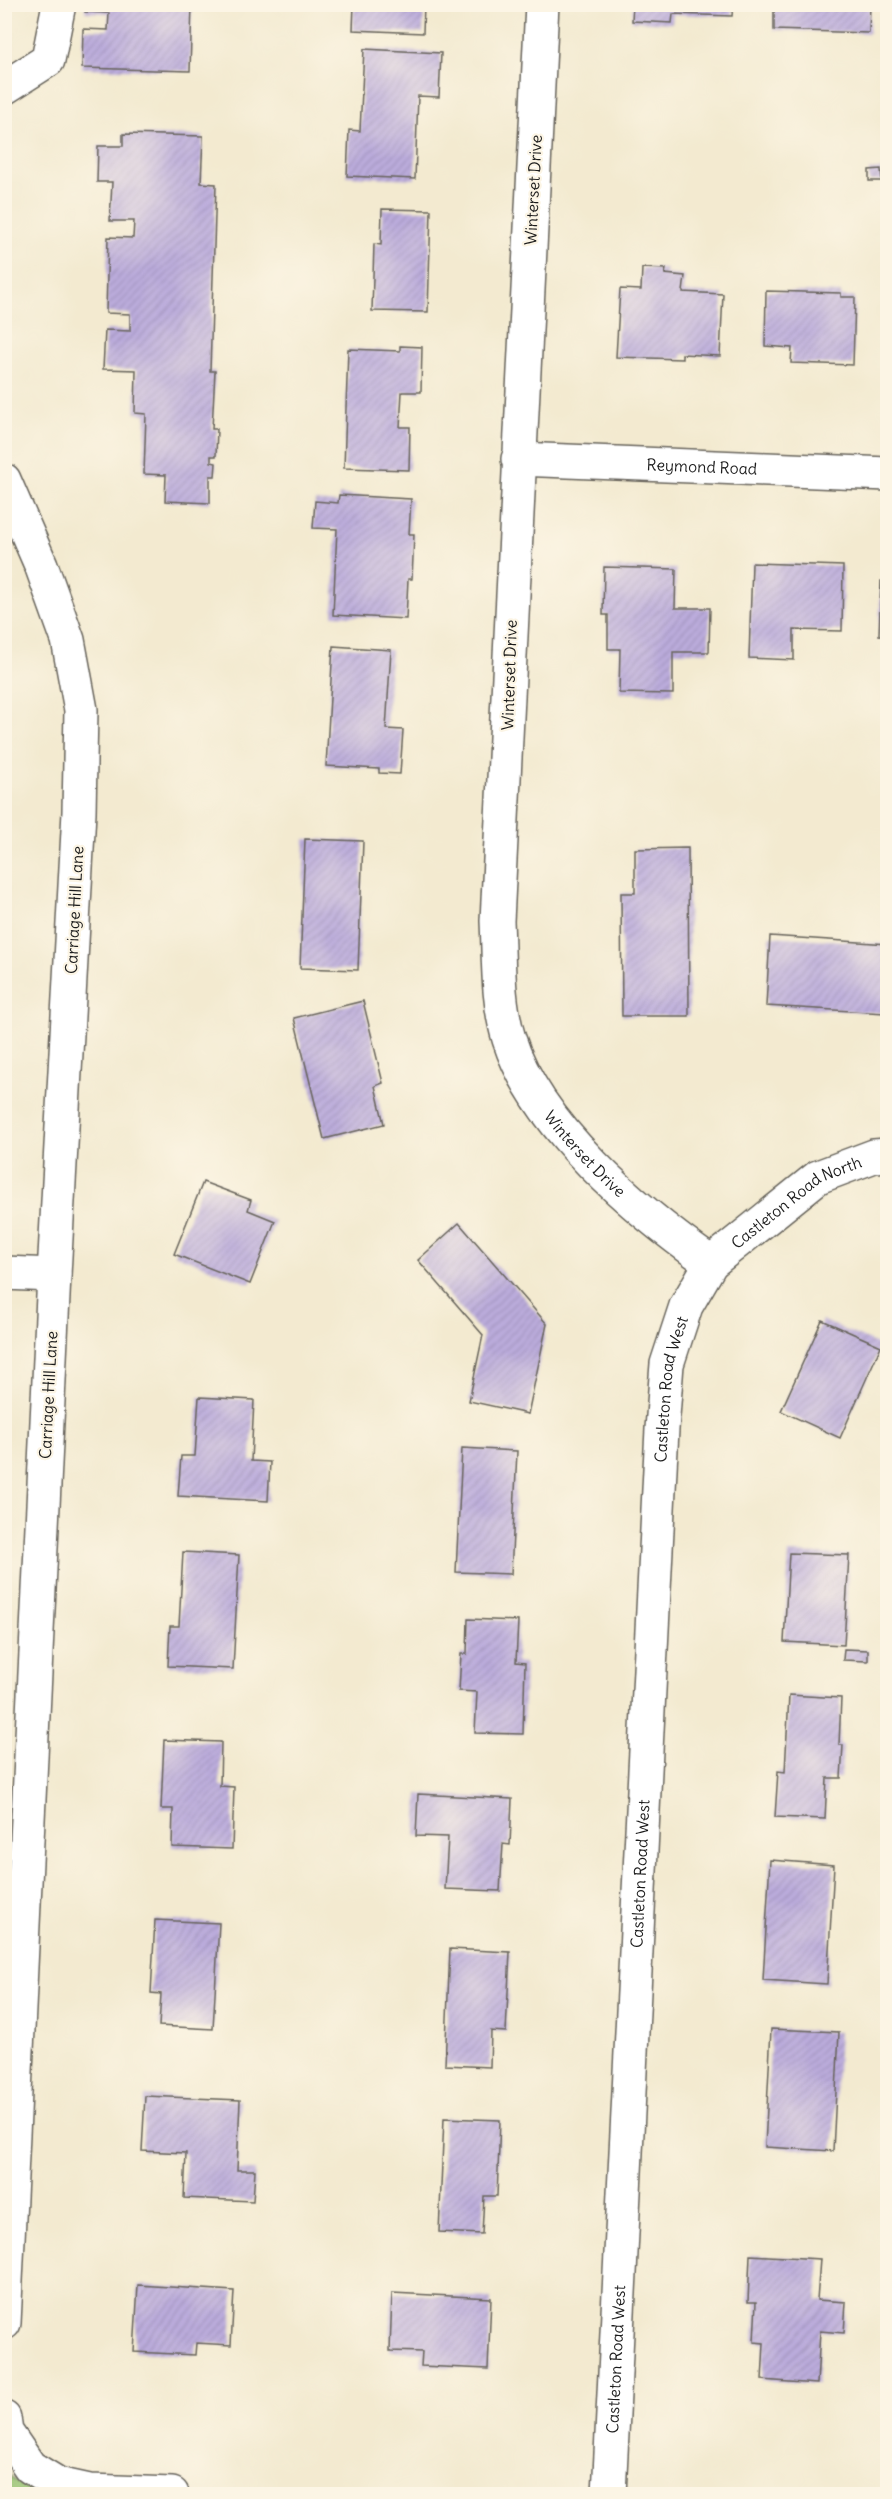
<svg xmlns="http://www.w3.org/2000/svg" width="892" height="2499" font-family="Delius,sans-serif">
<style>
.park{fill:url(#park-crowns);stroke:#586e46;stroke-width:1.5}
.building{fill:url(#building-hatch)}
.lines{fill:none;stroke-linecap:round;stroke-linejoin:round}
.minor-casing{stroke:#67645b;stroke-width:36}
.minor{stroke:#fff;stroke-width:33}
.labels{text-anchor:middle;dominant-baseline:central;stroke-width:4.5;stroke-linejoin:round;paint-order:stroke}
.street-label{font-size:16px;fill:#1c1c1c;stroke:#fcf5e5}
</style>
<defs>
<pattern id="park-crowns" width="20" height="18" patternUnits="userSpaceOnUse" patternTransform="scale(1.5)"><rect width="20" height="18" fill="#95c16f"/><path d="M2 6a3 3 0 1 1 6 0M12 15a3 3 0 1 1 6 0" fill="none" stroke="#80a560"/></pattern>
<pattern id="building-hatch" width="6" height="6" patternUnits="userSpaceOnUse" patternTransform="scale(1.5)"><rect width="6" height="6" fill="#bbacdc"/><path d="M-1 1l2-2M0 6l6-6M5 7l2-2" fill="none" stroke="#a093bc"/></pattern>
</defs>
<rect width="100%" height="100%" fill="#fcf5e5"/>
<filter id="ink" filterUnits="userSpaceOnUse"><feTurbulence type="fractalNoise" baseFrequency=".0167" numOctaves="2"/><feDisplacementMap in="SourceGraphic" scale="12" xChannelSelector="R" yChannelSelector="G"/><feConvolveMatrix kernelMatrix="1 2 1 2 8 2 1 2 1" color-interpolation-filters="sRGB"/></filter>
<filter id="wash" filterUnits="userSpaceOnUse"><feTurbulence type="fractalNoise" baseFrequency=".008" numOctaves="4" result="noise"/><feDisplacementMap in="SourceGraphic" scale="24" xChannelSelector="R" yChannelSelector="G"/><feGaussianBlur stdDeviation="1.35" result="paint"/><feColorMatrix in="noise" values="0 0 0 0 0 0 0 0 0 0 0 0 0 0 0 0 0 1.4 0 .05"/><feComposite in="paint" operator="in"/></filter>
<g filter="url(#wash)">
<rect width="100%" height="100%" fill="#f3ead0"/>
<path class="park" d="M4,2468L12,2479L47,2494H5Z"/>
<g id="blocks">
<g class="building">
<path d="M85,4H192L190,71L82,68L83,29L108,30L109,13L85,12Z"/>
<path d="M354,4H424L423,33L353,30Z"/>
<path d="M633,4H733L732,16L673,14L672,23L632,21Z"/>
<path d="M774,4H870L869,33L774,30Z"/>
<path d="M364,49L441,53L439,97L418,96L415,179L347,176L349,130L360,131Z"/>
<path d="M123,134L203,136L201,183L216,184L210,371H215L212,429H217L216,456H211V462L216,463L215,476H210V503L165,501L166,475L144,474L146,414L135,413L136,370L103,369L105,330L130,331V314L106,313L108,237L133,238L134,221H110L112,182H97L98,146H123Z"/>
<path d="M881,169L882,181H869V170Z"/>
<path d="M382,209L431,210L428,312L372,311L374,244L381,245Z"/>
<path d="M642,268L666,269L665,274L685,276L683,292L723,294L720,356L682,354V359L616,357L620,289L641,290Z"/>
<path d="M766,291L841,293V297H855L853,365L791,363L792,348L765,346Z"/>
<path d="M400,346L422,347L421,392H402L400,427H410L409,470L344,468L348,349L400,351Z"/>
<path d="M339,495L411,499L409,534H414L412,579H408L406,619L333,615L337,529L313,528L315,501L338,503Z"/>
<path d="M752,563L843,566L842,631L794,630V660L749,658Z"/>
<path d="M604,567L676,569L675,608H710L709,652H673V694L619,693L620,649H608V615H603Z"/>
<path d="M881,581H888V636L879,635Z"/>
<path d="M333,646L391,650L386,729L403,730L400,774L379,773V769L326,766Z"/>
<path d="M305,839L363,841L358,970L300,968Z"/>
<path d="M688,848L689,1016H622L621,893H635V849Z"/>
<path d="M770,936L888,944L885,1013L766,1006Z"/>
<path d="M363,1001L383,1083L375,1086L384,1124L324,1139L294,1018Z"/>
<path d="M203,1182L251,1200L248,1210L275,1221L250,1284L174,1254Z"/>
<path d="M459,1223L547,1324L528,1414L469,1401L483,1335L418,1260Z"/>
<path d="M822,1320L881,1346L840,1438L781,1411Z"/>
<path d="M199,1397L254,1400L251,1461L270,1462L268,1501L178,1496L181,1456H195Z"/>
<path d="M462,1448L517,1451L511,1574L456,1572Z"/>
<path d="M183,1552L239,1555L233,1669L168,1666L170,1626H179Z"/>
<path d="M789,1553L849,1555L844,1645L784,1642Z"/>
<path d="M468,1619L518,1621L516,1662L525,1663L523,1734L475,1733L477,1692L459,1691L461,1654H467Z"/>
<path d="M844,1649L868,1650V1661L843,1660Z"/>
<path d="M789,1695L841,1698L839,1745H843L841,1778H827L825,1819L775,1817L778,1771L785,1772Z"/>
<path d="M164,1740L221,1742L220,1786L234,1787L232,1849L172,1847L173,1809H161Z"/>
<path d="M418,1794L512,1799L510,1845L503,1844L500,1891L445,1889L448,1837L416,1836Z"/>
<path d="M770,1860L834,1865L827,1984L763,1980Z"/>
<path d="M155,1920L219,1923L213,2029L159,2026L161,1994L151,1993Z"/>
<path d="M450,1949L510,1952L506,2032L491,2031L490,2067L445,2065Z"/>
<path d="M771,2029L839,2032L833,2151L765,2147Z"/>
<path d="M145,2096L240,2100L237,2170H255L253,2201L184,2198L186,2153L142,2151Z"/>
<path d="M444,2118L500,2120L497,2196H484L482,2234L439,2232Z"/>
<path d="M750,2255L820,2259L817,2300L846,2302L844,2333L820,2331L817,2384L762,2380L764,2343L754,2342L756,2302H748Z"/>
<path d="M138,2285L234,2291L231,2345L196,2343L195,2355L134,2352Z"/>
<path d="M392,2293L491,2298L488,2369L421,2366L422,2352L390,2351Z"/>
</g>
</g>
</g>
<g filter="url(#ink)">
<use href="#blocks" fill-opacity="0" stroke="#67645b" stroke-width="1.5"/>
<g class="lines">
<defs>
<g id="minor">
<path id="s1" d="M542,4L497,921C499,960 497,1001 509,1039C537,1127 638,1212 711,1263"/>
<path d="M4,88L48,60L59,4"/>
<path id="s2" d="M518,459L888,474"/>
<path d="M4,480L41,565L68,640L81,710L79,812L54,1275L4,2323"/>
<path d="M4,1273L54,1275"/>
<path d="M4,2418L6,2432L30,2467L58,2484L90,2491L172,2494"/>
<path id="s3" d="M609,2494L662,1429L667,1364L686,1306L711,1263L818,1177L874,1156L888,1155"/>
</g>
</defs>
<use href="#minor" class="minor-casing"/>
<use href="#minor" class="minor"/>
</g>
</g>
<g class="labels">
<g class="street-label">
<text transform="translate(533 190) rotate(-87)">Winterset Drive</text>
<text stroke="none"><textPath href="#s2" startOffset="184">Reymond Road</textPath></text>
<text transform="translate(509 675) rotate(-88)">Winterset Drive</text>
<text transform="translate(74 910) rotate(-87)">Carriage Hill Lane</text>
<text stroke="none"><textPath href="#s1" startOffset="1176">Winterset Drive</textPath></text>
<text stroke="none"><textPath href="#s3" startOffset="1348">Castleton Road North</textPath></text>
<text stroke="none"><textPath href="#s3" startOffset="1107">Castleton Road West</textPath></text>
<text transform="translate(48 1395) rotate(-87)">Carriage Hill Lane</text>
<text stroke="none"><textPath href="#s3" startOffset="621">Castleton Road West</textPath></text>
<text stroke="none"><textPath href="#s3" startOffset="135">Castleton Road West</textPath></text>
</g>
</g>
<rect width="892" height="2499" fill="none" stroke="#fcf5e5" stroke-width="24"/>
</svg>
